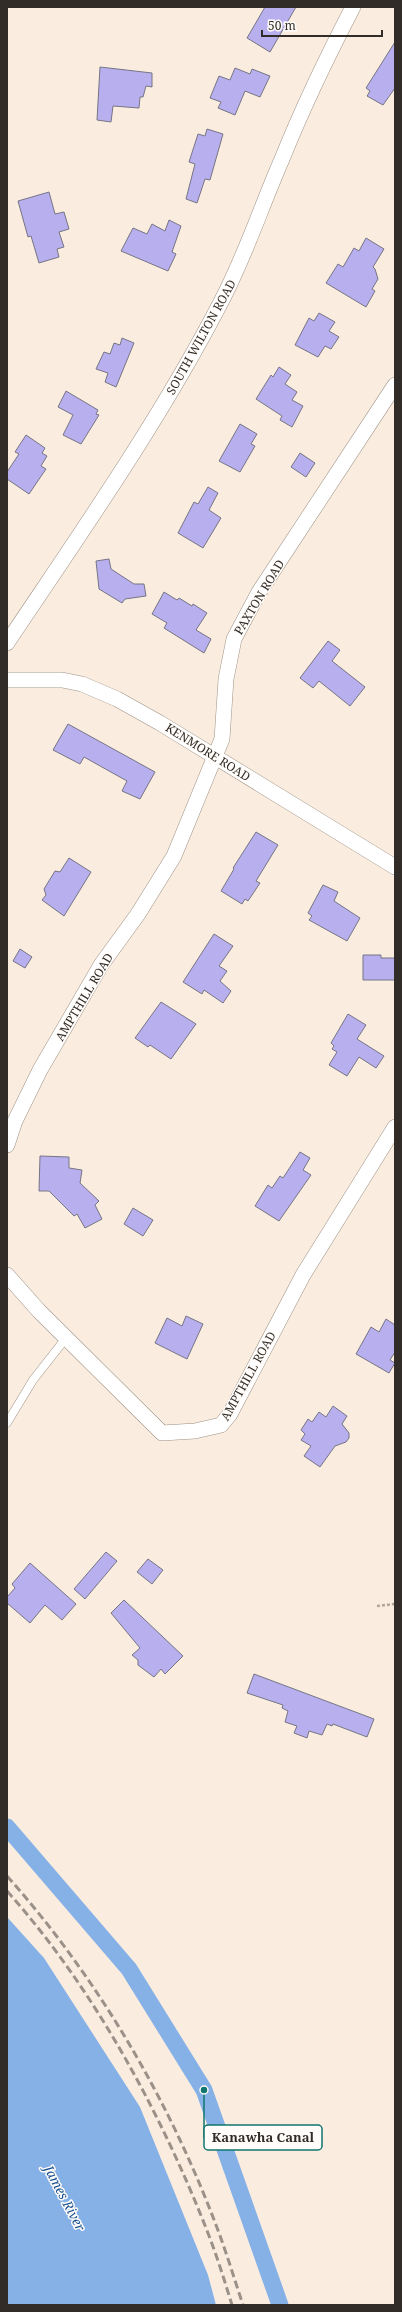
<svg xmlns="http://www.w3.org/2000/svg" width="402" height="2312" font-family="'Noto Serif',serif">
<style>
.water{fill:#86b1e7}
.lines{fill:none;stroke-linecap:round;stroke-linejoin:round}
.canal{stroke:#86b1e7;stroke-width:17}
.building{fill:#b8afef;stroke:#767583}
.lane-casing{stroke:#9e9286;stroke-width:9}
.street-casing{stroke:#9e9286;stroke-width:16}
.path{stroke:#b0a69c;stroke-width:2.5;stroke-dasharray:3 2;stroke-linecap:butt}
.lane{stroke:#fff;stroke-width:8}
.street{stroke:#fff;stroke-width:15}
.rail{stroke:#9b9188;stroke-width:3;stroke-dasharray:8 4;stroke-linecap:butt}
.labels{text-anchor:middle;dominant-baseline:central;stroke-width:3;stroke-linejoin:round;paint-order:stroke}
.street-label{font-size:12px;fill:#312c27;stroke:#fffcfa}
.water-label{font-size:13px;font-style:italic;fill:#175191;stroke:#fffcfa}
.leader{fill:none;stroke:#0f766e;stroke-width:1.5}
.callout-dot{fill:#0f766e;stroke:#fffcfa;stroke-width:1.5}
.callout{fill:#fffcfa;stroke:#0f766e;stroke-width:1.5}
.callout-label{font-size:13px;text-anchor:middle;font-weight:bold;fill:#312c27}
</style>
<rect width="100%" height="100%" fill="#faede0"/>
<path class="water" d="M7,1917L44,1958L140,2107L208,2275L216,2305H7Z"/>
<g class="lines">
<path class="canal" d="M7,1827L129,1969L204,2090L280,2305"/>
</g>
<g class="building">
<path d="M265,7H296L270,52L247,38Z"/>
<path d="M395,42V88L383,105L367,96L370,91L366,88Z"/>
<path d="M100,67L152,73V87L146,86L143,97H140L139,108L113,106L111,122L97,120Z"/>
<path d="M235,68L250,74L252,69L270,76L260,97L245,91L235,115L218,108L221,102L210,98L219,76L230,80Z"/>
<path d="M207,129L223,134L210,180L205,179L197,203L186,199L195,164L189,162L198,134L205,136Z"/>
<path d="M49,192L55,214L64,212L69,229L59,232L64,247L57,249L59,257L39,263L31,236L28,237L18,201Z"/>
<path d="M169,220L181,226L172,252L176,254L168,271L121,251L133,228L147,234L152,224L165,231Z"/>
<path d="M366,238L384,249L373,267L375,269L378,279L372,289L375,291L366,307L326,283L338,264L343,267L354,248L359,251Z"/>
<path d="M319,313L335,322L329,331L339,337L331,349L325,346L318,357L295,345L309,318L314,321Z"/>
<path d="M122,338L134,343L116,387L105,382L108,373L96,369L104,352L110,354L114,343L120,345Z"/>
<path d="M279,367L291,375L285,384L297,392L292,400L303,406L292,427L280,420L282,416L256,399L271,375L273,377Z"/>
<path d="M66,391L98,410L96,414L99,415L81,444L63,435L73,415L58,407Z"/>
<path d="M240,424L257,434L251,444L255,446L240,472L219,461Z"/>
<path d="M26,435L45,448L42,453L47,456L41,466L46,469L29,494L7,479V472L19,454L15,452Z"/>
<path d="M300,453L315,463L306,477L291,467Z"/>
<path d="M208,487L218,493L209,510L221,518L203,548L178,533L194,502L198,504Z"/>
<path d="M109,559L111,569L134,584H144L146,596L125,599L122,603L99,589L96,561Z"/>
<path d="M164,592L177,600L179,598L192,606L193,604L207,613L196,630L211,639L204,653L164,628L167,623L152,614Z"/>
<path d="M328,641L340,650L332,661L365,687L350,706L319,681L313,688L300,678Z"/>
<path d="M68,724L155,772L140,799L122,791L127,781L84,757L80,764L53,750Z"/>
<path d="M256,832L278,845L256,881L260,883L248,901L245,899L242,904L221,891L234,869L233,868Z"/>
<path d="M69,858L91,872L64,916L42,900L46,895L44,889L55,871L60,872Z"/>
<path d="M323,885L338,892L334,901L360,918L347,941L309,920L312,916L308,913Z"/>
<path d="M214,934L233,946L219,966L227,971L220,981L231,991L223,1003L204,990L202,994L183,982Z"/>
<path d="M20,949L32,957L25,968L13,961Z"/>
<path d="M363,955H381V958H395V980H363Z"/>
<path d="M161,1002L196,1024L171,1059L150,1045L148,1047L135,1038Z"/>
<path d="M348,1014L366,1025L357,1039L384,1056L376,1068L359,1057L347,1076L329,1065L337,1052L332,1049L334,1046L331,1043Z"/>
<path d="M300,1152L310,1158L303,1170L311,1175L279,1221L255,1206L268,1185L272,1188L280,1176L283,1178Z"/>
<path d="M40,1156L69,1157V1168L82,1170L80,1183L99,1201L95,1205L102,1219L85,1228L77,1214L74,1216L49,1191H39Z"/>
<path d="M133,1208L153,1220L143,1236L124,1224Z"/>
<path d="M186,1316L203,1324L187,1359L155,1343L167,1318L182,1326Z"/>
<path d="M386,1319L395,1325V1352L390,1360L395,1363L389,1373L356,1354L371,1327L379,1332Z"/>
<path d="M333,1406L347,1416L342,1424L349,1433V1438L346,1442L335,1446L320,1467L304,1456L311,1446L301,1440L305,1434L301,1430L308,1419L312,1422L319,1412L326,1417Z"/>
<path d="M106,1552L117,1561L85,1599L74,1589Z"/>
<path d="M148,1559L163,1570L152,1584L137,1572Z"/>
<path d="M30,1563L76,1604L62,1620L45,1605L30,1623L7,1603V1597L15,1588L12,1584Z"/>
<path d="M124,1600L183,1656L165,1674L161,1669L154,1677L138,1665V1660L132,1655L140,1648L111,1613Z"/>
<path d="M254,1674L374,1719L367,1737L333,1724L332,1726L327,1724L322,1735L309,1731L307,1738L294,1733L297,1726L285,1722L288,1711L282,1708L283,1705L247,1693Z"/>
</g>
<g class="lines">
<defs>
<path id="lane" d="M7,1423L33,1380L66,1338"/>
<g id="street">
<path d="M7,643C82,531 160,420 222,300C246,254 261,207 282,159C303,107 327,57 353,7"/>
<path d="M7,680H62L82,684L117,699L160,723L395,867"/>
<path d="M7,1145L15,1121L40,1070L101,965L138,914L174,856L222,739L226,679L234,639L259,592L395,385"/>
<path d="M7,1275L39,1311L162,1433L195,1431L221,1425L230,1414L303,1275L395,1127"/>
</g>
</defs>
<use href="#lane" class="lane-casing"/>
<use href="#street" class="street-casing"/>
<path class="path" d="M377,1606L395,1604"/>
<use href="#lane" class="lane"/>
<use href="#street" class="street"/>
<g class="rail">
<path d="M7,1876C97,1977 168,2098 216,2225C226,2251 234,2278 243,2305"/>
<path d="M7,1891C92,1986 159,2109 206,2228C216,2253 224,2279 232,2305"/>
</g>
</g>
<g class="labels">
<g class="street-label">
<text transform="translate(201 337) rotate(-61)">SOUTH WILTON ROAD</text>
<text transform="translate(259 597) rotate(-59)">PAXTON ROAD</text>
<text transform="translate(208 752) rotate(32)">KENMORE ROAD</text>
<text transform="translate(84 997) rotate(-59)">AMPTHILL ROAD</text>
<text transform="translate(248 1376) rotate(-61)">AMPTHILL ROAD</text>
</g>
<g class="water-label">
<text transform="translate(65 2198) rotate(62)">James River</text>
</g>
</g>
<path class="leader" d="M204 2090L204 2138"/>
<circle class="callout-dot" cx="204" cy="2090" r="4"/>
<rect class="callout" x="204" y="2125" width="118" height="25" rx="4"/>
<g class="callout-label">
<text x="263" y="2142">Kanawha Canal</text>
</g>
<rect width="402" height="2312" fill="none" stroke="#312c27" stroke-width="16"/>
<path d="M262 30v6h120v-6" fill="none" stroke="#312c27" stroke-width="2"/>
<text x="268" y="30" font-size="12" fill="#312c27" stroke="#fffcfa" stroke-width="3" paint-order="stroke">50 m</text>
</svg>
